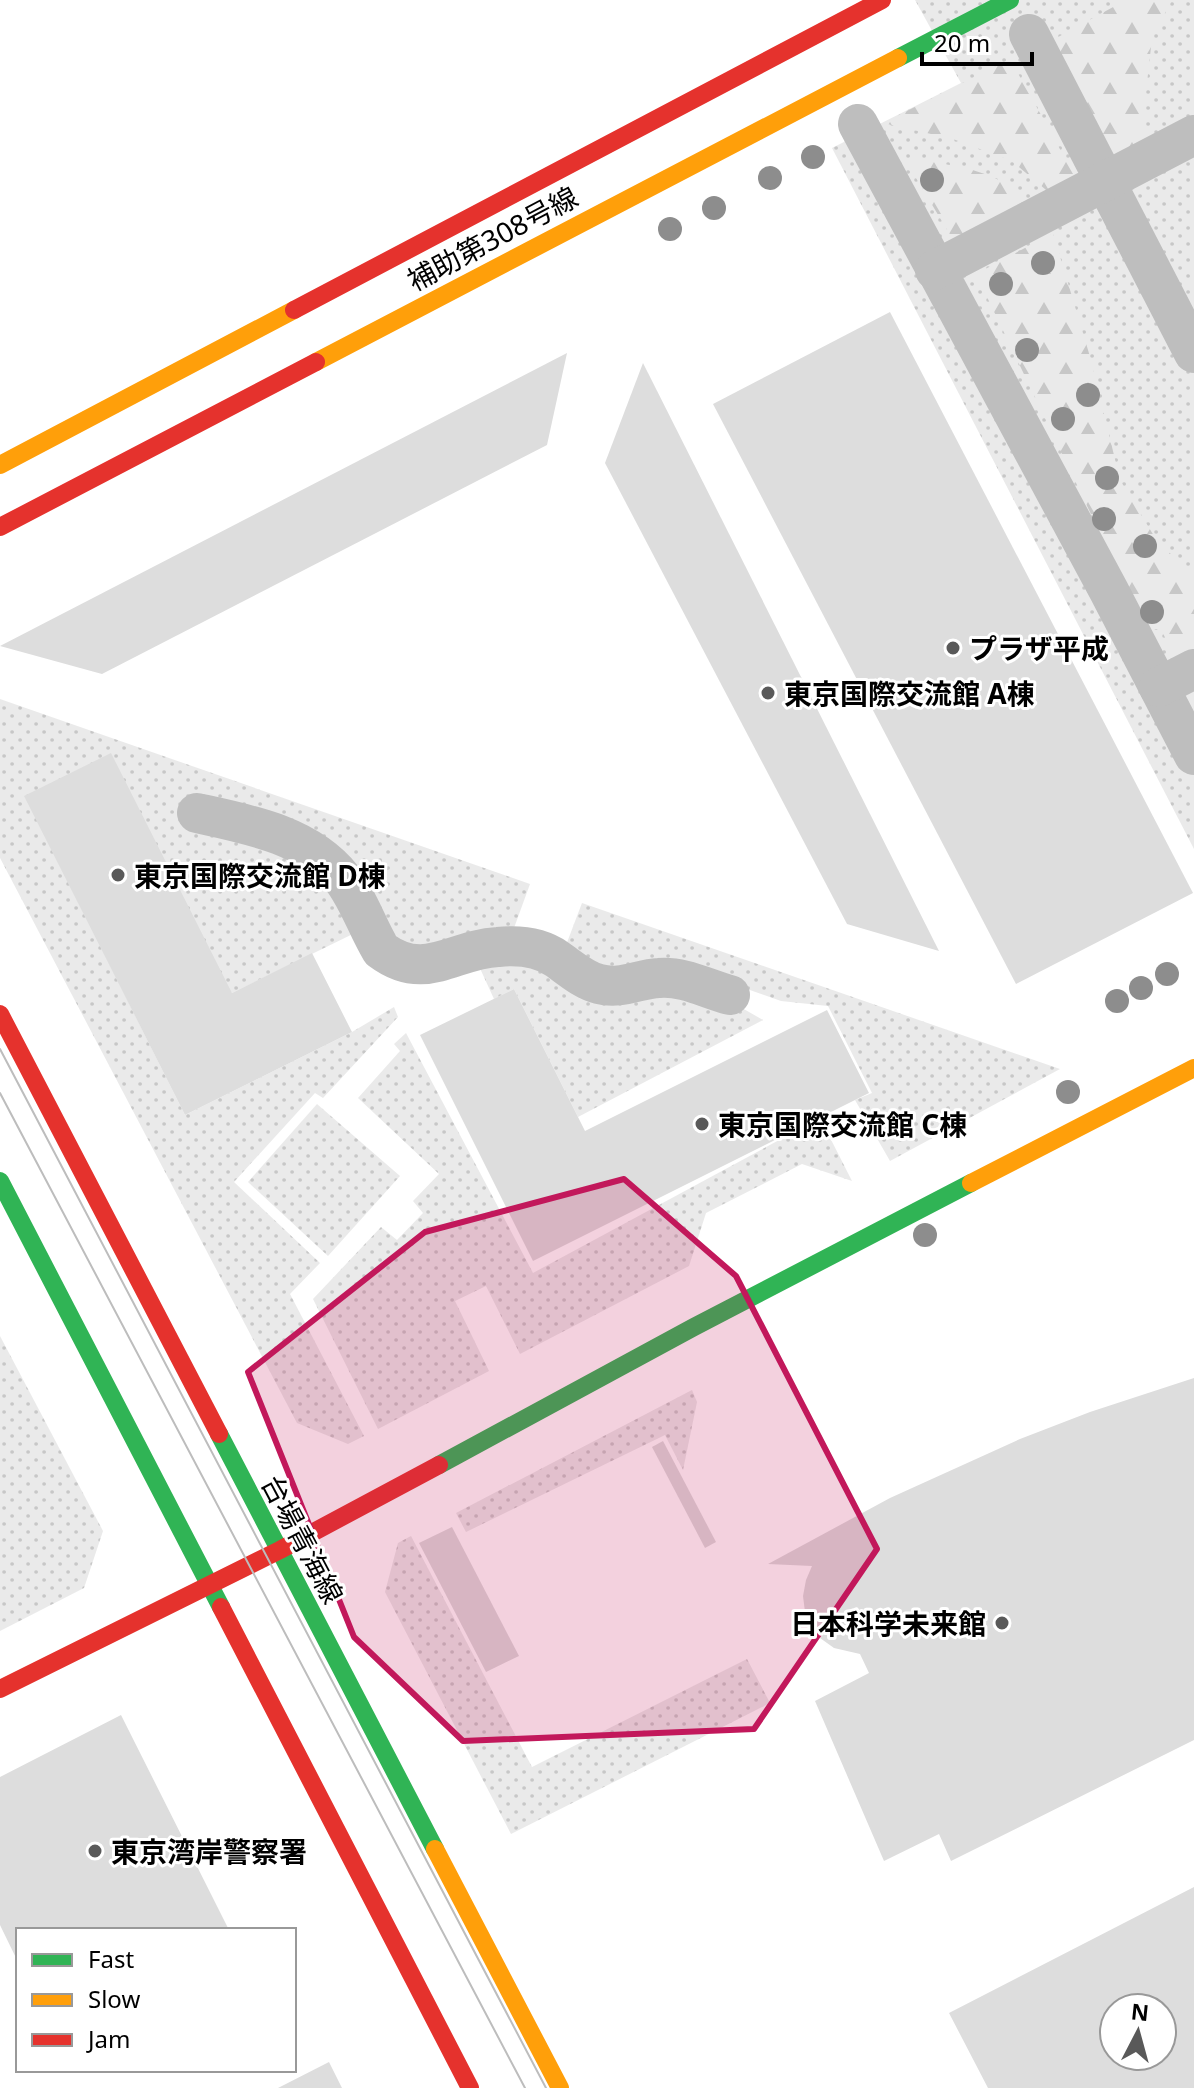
<svg xmlns="http://www.w3.org/2000/svg" width="1194" height="2088" font-family="'Noto Sans','Noto Sans JP',sans-serif">
<style>
.grass{fill:url(#grass-dots)}
.forest{fill:url(#forest-firs)}
.building{fill:#ddd;fill-rule:evenodd}
.lines{fill:none;stroke-linecap:round;stroke-linejoin:round}
.street{stroke:#bebebe;stroke-width:40}
.fast{stroke:#30b455;stroke-width:18}
.slow{stroke:#ff9f0a;stroke-width:18}
.jam{stroke:#e5322d;stroke-width:18}
.tram{stroke:#bdbdbd;stroke-width:2}
.tree{fill:#8d8d8d}
.marked{fill:#c2185b;fill-opacity:0.2;stroke:#c2185b;stroke-width:6;stroke-linejoin:round}
.poi-dot{fill:#595959;stroke:#fff;stroke-width:3}
.labels{text-anchor:middle;dominant-baseline:central;stroke-width:6;stroke-linejoin:round;paint-order:stroke}
.street-label{font-size:28px;fill:#000;stroke:#fff}
.poi-label{font-size:28px;font-weight:bold;fill:#000;stroke:#fff;text-anchor:start}
</style>
<defs>
<pattern id="grass-dots" width="8" height="8" patternUnits="userSpaceOnUse" patternTransform="scale(2)"><rect width="8" height="8" fill="#eaeaea"/><path d="M2 2h.1M6 6h.1" fill="none" stroke="#c7c7c7" stroke-width="1.8" stroke-linecap="round"/></pattern>
<pattern id="forest-firs" width="22" height="20" patternUnits="userSpaceOnUse" patternTransform="scale(2)"><rect width="22" height="20" fill="#eaeaea"/><path d="M5 1l3.5 6h-7zM16 11l3.5 6h-7z" fill="#c7c7c7"/></pattern>
</defs>
<rect width="100%" height="100%" fill="#fff"/>
<g class="grass">
<path d="M915,0H1194V849L832,148L961,83Z"/>
<path d="M0,699L530,884L510,939L422,958L306,858L359,931L232,993L25,796L185,1115L352,1032L394,1007L398,1017L323,1098L315,1093L234,1182L320,1263L290,1294L364,1436L348,1444L297,1423L0,858Z"/>
<path d="M582,903L1060,1069L890,1161L855,1100L872,1093L828,1006L781,1001L747,989L634,976L563,953Z"/>
<path d="M504,955L742,1008L763,1020L578,1117L514,989L494,999L478,964Z"/>
<path d="M406,1033L533,1273L820,1118L852,1181L802,1164L706,1213L689,1266L520,1354L486,1286L455,1301L489,1371L378,1429L313,1299L381,1227L397,1240L423,1213L413,1201L439,1174L358,1098L400,1051L394,1044Z"/>
<path d="M317,1104L400,1176L328,1256L248,1182Z"/>
<path d="M0,1336L103,1531L84,1588L0,1631Z"/>
<path d="M692,1390L697,1402L683,1470L665,1435L466,1532L456,1513Z"/>
<path d="M411,1536L532,1767L747,1659L770,1703L511,1834L385,1592L398,1543Z"/>
</g>
<g class="forest">
<path d="M1126,0H1172L1152,38L1143,119L1148,147L1111,164L1049,42Z"/>
<path d="M1010,59L1077,180L1052,195L1012,161L953,139L883,123Z"/>
<path d="M904,158C937,163 973,166 1003,182C1014,188 1024,197 1034,204L955,243Z"/>
<path d="M1053,233L1091,360L1120,480L1154,536L1194,579V658L1178,665L1161,629H1146L976,274Z"/>
</g>
<g class="building">
<path d="M890,312L1193,893L1016,984L713,404Z"/>
<path d="M567,353L547,445L102,674L0,646Z"/>
<path d="M643,363L939,951L847,924L605,463Z"/>
<path d="M111,753L232,993L312,953L352,1032L185,1115L24,796Z"/>
<path d="M514,989L585,1131L827,1010L869,1093L533,1261L420,1035Z"/>
<path d="M1194,1378V1740L951,1861L939,1834L884,1861L815,1701L869,1673L860,1654L834,1648L820,1638L811,1627L805,1612L803,1596L806,1580L812,1566L768,1564L890,1498L1020,1439L1090,1412Z"/>
<path d="M663,1441L716,1542L705,1548L652,1447Z"/>
<path d="M452,1527L519,1656L486,1672L419,1543Z"/>
<path d="M121,1715L229,1930H18V1962L0,1925V1777Z"/>
<path d="M1194,1887V2088H988L949,2013ZM1114,2008H1162V2056H1114Z"/>
<path d="M329,2062L342,2088H278Z"/>
</g>
<g class="lines">
<g class="street">
<path d="M1029,34L1194,353"/>
<path d="M858,124L1109,591L1194,755"/>
<path d="M935,270L1194,135"/>
<path d="M1159,687L1194,669"/>
<path d="M197,813C248,824 308,835 342,878C359,900 367,927 381,950C425,983 453,949 498,947C518,945 540,947 557,959C570,968 583,980 599,984C621,990 638,979 659,978C684,976 707,989 730,995"/>
</g>
<g class="fast">
<path d="M898,58L1010,0"/>
<path d="M0,1181L221,1607"/>
<path d="M219,1434L435,1849"/>
<path d="M439,1465L694,1327L971,1183"/>
</g>
<g class="slow">
<path d="M316,362L898,58"/>
<path d="M0,465L294,310"/>
<path d="M971,1183L1194,1068"/>
<path d="M435,1849L560,2088"/>
</g>
<g class="jam">
<path d="M294,310L882,0"/>
<path d="M0,527L316,362"/>
<path d="M0,1014L219,1434"/>
<path d="M221,1607L470,2088"/>
<path d="M0,1689L280,1550L439,1465"/>
</g>
<g class="tram">
<path d="M0,1049L546,2088"/>
<path d="M0,1093L525,2088"/>
</g>
</g>
<g class="tree">
<circle cx="813" cy="157" r="12"/>
<circle cx="770" cy="178" r="12"/>
<circle cx="932" cy="180" r="12"/>
<circle cx="714" cy="208" r="12"/>
<circle cx="670" cy="229" r="12"/>
<circle cx="1043" cy="263" r="12"/>
<circle cx="1001" cy="284" r="12"/>
<circle cx="1027" cy="350" r="12"/>
<circle cx="1088" cy="395" r="12"/>
<circle cx="1063" cy="419" r="12"/>
<circle cx="1107" cy="478" r="12"/>
<circle cx="1104" cy="519" r="12"/>
<circle cx="1145" cy="546" r="12"/>
<circle cx="1152" cy="612" r="12"/>
<circle cx="1167" cy="974" r="12"/>
<circle cx="1141" cy="988" r="12"/>
<circle cx="1117" cy="1001" r="12"/>
<circle cx="1068" cy="1092" r="12"/>
<circle cx="925" cy="1235" r="12"/>
</g>
<path class="marked" d="M624,1179L736,1276L877,1549L754,1729L463,1741L354,1637L248,1372L425,1232Z"/>
<g class="poi-dot">
<circle cx="953" cy="648" r="8"/>
<circle cx="768" cy="693" r="8"/>
<circle cx="118" cy="875" r="8"/>
<circle cx="702" cy="1124" r="8"/>
<circle cx="1002" cy="1623" r="8"/>
<circle cx="95" cy="1851" r="8"/>
</g>
<g class="labels">
<g class="street-label">
<text transform="translate(492 238) rotate(-28)">補助第308号線</text>
<text transform="translate(303 1539) rotate(62)">台場青海線</text>
</g>
<g class="poi-label">
<text x="969" y="648">プラザ平成</text>
<text x="784" y="693">東京国際交流館 A棟</text>
<text x="134" y="875">東京国際交流館 D棟</text>
<text x="718" y="1124">東京国際交流館 C棟</text>
<text x="986" y="1623" text-anchor="end">日本科学未来館</text>
<text x="111" y="1851">東京湾岸警察署</text>
</g>
</g>
<rect x="16" y="1928" width="280" height="144" fill="#ffffff" stroke="#999999" stroke-width="2"/>
<rect x="32" y="1954" width="40" height="12" fill="#30b455" stroke="#999999" stroke-width="2"/>
<text x="88" y="1968" font-size="24" fill="#000000">Fast</text>
<rect x="32" y="1994" width="40" height="12" fill="#ff9f0a" stroke="#999999" stroke-width="2"/>
<text x="88" y="2008" font-size="24" fill="#000000">Slow</text>
<rect x="32" y="2034" width="40" height="12" fill="#e5322d" stroke="#999999" stroke-width="2"/>
<text x="88" y="2048" font-size="24" fill="#000000">Jam</text>
<g transform="translate(1138 2032) rotate(6)"><circle r="38" fill="#ffffff" stroke="#999999" stroke-width="2"/>
<path d="M0-6L14 30L0 20L-14 30Z" fill="#595959"/>
<text y="-12" font-size="22" font-weight="bold" text-anchor="middle" fill="#000000">N</text>
</g>
<path d="M922 52v12h110v-12" fill="none" stroke="#000000" stroke-width="4"/>
<text x="934" y="52" font-size="24" fill="#000000" stroke="#ffffff" stroke-width="6" paint-order="stroke">20 m</text>
</svg>
